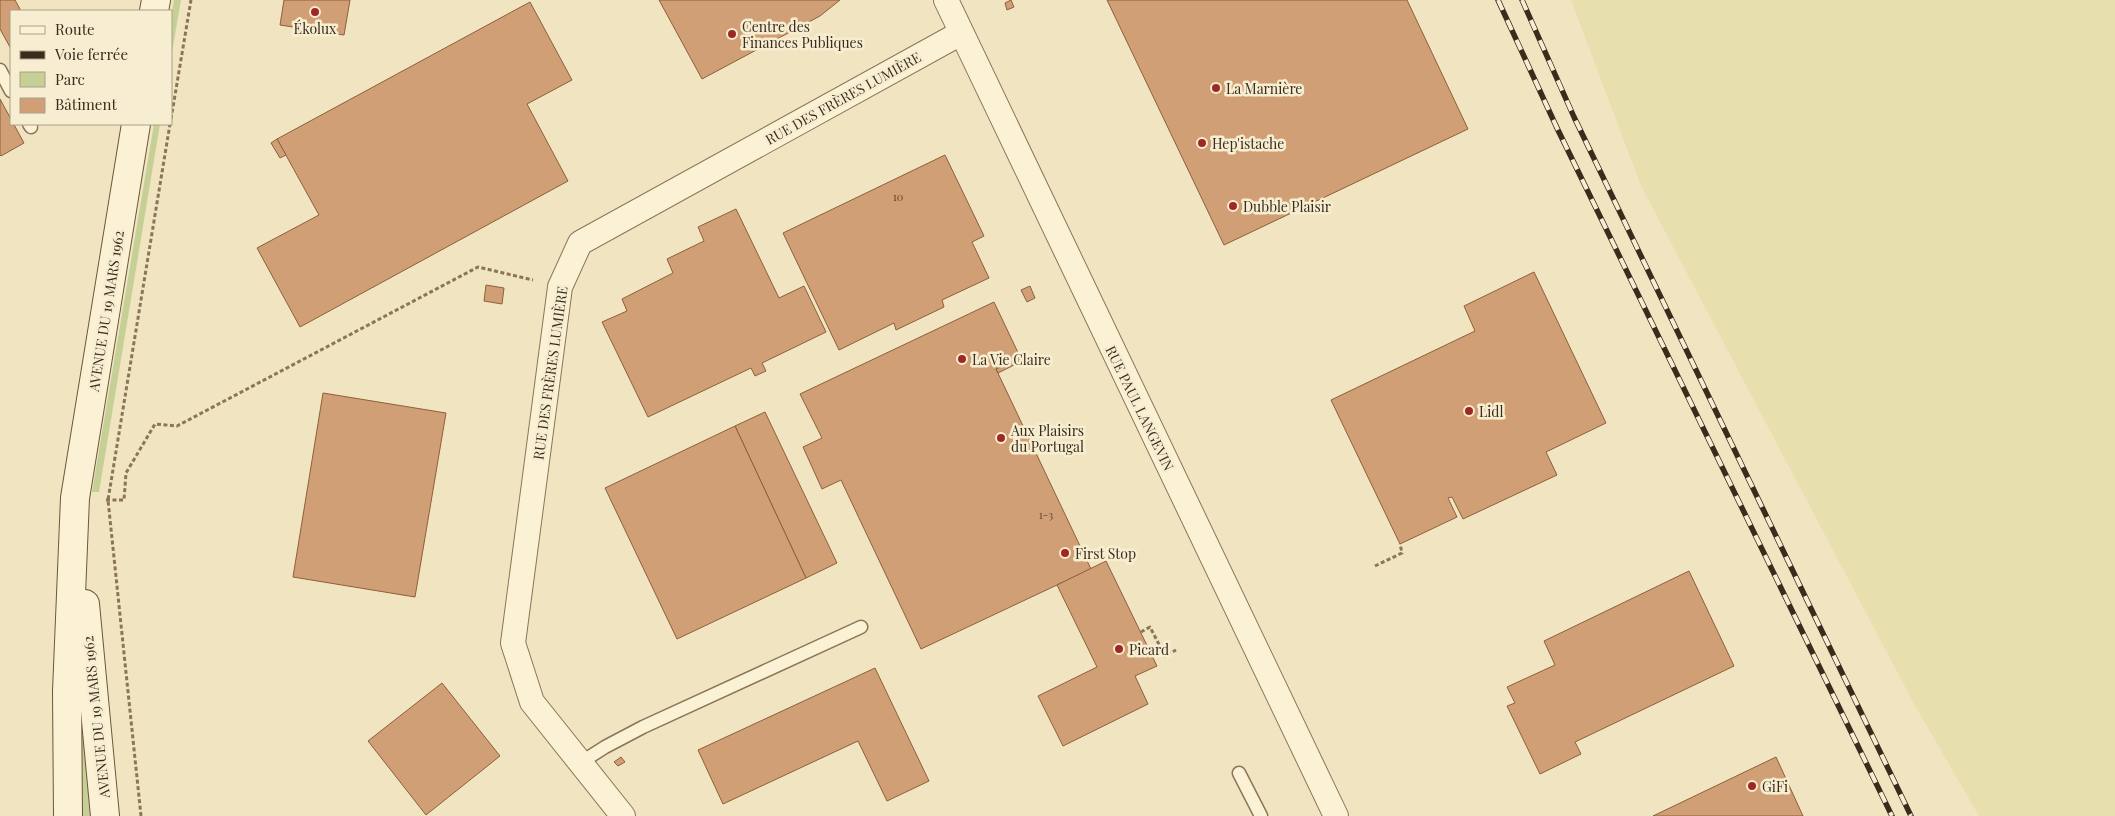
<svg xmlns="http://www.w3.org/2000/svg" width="2115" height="816" font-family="'Playfair Display',serif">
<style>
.farmland{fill:#e7e0ae}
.green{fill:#c6cf95}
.building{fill:#d19f75;stroke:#8c5f3c}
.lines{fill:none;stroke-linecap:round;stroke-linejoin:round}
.lane-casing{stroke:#8b7558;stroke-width:15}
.street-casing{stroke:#8b7558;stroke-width:26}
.secondary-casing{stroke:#6d563b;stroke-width:30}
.path{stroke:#8b7558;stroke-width:3;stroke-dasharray:4 2.5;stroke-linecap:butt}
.lane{stroke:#fbf1d5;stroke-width:12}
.street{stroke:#fbf1d5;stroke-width:24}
.secondary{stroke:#fbf1d5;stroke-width:28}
.rail-casing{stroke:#3a2c1d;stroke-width:5.5}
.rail{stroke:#f7eed2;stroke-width:4;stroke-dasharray:11;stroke-linecap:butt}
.poi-dot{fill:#9e2924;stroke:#f7eed2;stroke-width:2}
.labels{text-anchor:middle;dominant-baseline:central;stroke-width:5;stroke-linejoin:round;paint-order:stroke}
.number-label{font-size:11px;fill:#604933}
.poi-label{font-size:14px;fill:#3a2c1d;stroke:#f7eed2;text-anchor:start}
.street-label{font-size:14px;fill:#3a2c1d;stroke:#f7eed2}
</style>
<rect width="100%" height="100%" fill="#f1e5c1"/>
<path class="farmland" d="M1571,0H2115V816H1979L1914,704L1641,186Z"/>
<g class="green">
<path d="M174,0H181L171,58V19Z"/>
<path d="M154,124H160L99,492H92Z"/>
<path d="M80,689L94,816H79Z"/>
</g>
<g class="building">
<path d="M0,0H15L21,11H11V49L0,29Z"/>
<path d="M284,0H350L344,35L280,25Z"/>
<path d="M659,0H840L820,16L702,79Z"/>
<path d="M1011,0L1014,7L1007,10L1005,3Z"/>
<path d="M1107,0H1407L1468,129L1224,245Z"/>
<path d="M530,2L572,80L527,104L568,181L300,327L257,248L319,215L277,139Z"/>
<path d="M0,99L24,143L1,156L0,155Z"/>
<path d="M277,139L286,155L280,158L271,143Z"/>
<path d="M945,155L984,236L972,242L989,278L942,300L944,307L896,330L894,323L839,350L783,233Z"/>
<path d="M736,209L779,298L804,286L826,332L762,363L766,371L755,376L751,368L648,417L602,322L627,311L622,299L673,273L667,259L704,241L698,227Z"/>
<path d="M1534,272L1606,423L1546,452L1557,475L1463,519L1452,497L1448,498L1457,517L1400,544L1331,400L1475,331L1464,306Z"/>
<path d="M486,285L504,288L502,304L484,301Z"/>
<path d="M1030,286L1035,298L1027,302L1021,290Z"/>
<path d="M994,302L1022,361L1008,368L1007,364L996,369L1091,569L921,649L841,480L822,489L803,447L822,438L800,394Z"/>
<path d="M1007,364L1008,368L998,373L996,369Z"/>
<path d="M323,393L446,413L415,597L293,577Z"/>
<path d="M765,412L837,563L806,578L735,426Z"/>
<path d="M735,426L806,578L677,639L605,488Z"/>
<path d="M1106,561L1157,666L1135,676L1148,704L1063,746L1038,696L1097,667L1057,585Z"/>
<path d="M1689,571L1734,666L1575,742L1581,754L1540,774L1507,706L1515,703L1507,687L1555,665L1544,641Z"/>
<path d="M875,668L929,781L887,801L858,741L723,804L698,750Z"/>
<path d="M442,683L500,756L426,815L368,741Z"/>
<path d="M621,757L625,762L618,766L614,762Z"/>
<path d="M1776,757L1803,816H1653Z"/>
</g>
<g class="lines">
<defs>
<g id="lane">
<path d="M0,70L11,91"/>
<path d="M29,124L31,127"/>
<path d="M580,763L605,747L643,727L861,627"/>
<path d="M1239,773L1261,816"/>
</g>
<g id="street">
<path d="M946,0L1336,816"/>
<path d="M623,816L532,702L513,643L560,287L580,243L961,33"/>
</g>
<g id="secondary">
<path d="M154,11L156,0"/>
<path d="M85,604L105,816"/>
<path d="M68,816L67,691L75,498L136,124"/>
</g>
</defs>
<use href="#lane" class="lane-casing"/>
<use href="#street" class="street-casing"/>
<use href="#secondary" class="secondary-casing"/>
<g class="path">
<path d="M171,119L191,0"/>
<path d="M106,500H124L126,473L155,424L177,426L478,267L533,280"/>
<path d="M1375,566L1402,553L1400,544"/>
<path d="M1141,632L1150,627L1165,656L1176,650"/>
<path d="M141,816L108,500L170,124"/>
</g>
<use href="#lane" class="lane"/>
<use href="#street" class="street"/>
<use href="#secondary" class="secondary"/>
<defs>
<g id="rail">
<path d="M1498,0L1557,128L1892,816"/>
<path d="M1522,0L1574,117L1911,816"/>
</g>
</defs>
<use href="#rail" class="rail-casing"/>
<use href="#rail" class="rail"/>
</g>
<g class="poi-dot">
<circle cx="315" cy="12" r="5"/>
<circle cx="732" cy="34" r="5"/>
<circle cx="1216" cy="88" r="5"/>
<circle cx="1202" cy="143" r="5"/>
<circle cx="1233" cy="206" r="5"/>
<circle cx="962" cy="359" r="5"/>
<circle cx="1469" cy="411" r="5"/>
<circle cx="1001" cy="438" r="5"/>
<circle cx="1065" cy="553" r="5"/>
<circle cx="1119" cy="649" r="5"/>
<circle cx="1752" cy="786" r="5"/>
</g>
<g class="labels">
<g class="number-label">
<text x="898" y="196">10</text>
<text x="1046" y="514">1-3</text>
</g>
<g class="poi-label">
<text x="742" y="26">Centre des<tspan x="742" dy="16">Finances Publiques</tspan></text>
<text x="315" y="28" text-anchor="middle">Ékolux</text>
<text x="1226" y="88">La Marnière</text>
<text x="1212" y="143">Hep'istache</text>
<text x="1243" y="206">Dubble Plaisir</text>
<text x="972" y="359">La Vie Claire</text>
<text x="1479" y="411">Lidl</text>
<text x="1011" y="430">Aux Plaisirs<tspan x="1011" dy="16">du Portugal</tspan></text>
<text x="1075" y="553">First Stop</text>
<text x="1129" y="649">Picard</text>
<text x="1762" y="786">GiFi</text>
</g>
<g class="street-label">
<text transform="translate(843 98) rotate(-29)">RUE DES FRÈRES LUMIÈRE</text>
<text transform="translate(106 311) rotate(-81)">AVENUE DU 19 MARS 1962</text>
<text transform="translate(550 373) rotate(-82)">RUE DES FRÈRES LUMIÈRE</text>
<text transform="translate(1140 408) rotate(64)">RUE PAUL LANGEVIN</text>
<text transform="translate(96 717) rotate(-96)">AVENUE DU 19 MARS 1962</text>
</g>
</g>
<rect x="10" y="10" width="162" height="115" fill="#f7eed2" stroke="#aba08a"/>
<rect x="20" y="26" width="25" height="8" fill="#fbf1d5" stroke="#aba08a"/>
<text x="55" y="35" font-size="15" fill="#3a2c1d">Route</text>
<rect x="20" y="51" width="25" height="8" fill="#3a2c1d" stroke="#aba08a"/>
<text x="55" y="60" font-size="15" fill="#3a2c1d">Voie ferrée</text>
<rect x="20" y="72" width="25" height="15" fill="#c6cf95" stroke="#aba08a"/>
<text x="55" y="85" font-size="15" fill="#3a2c1d">Parc</text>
<rect x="20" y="98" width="25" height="15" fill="#d19f75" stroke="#aba08a"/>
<text x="55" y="110" font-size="15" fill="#3a2c1d">Bâtiment</text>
</svg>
